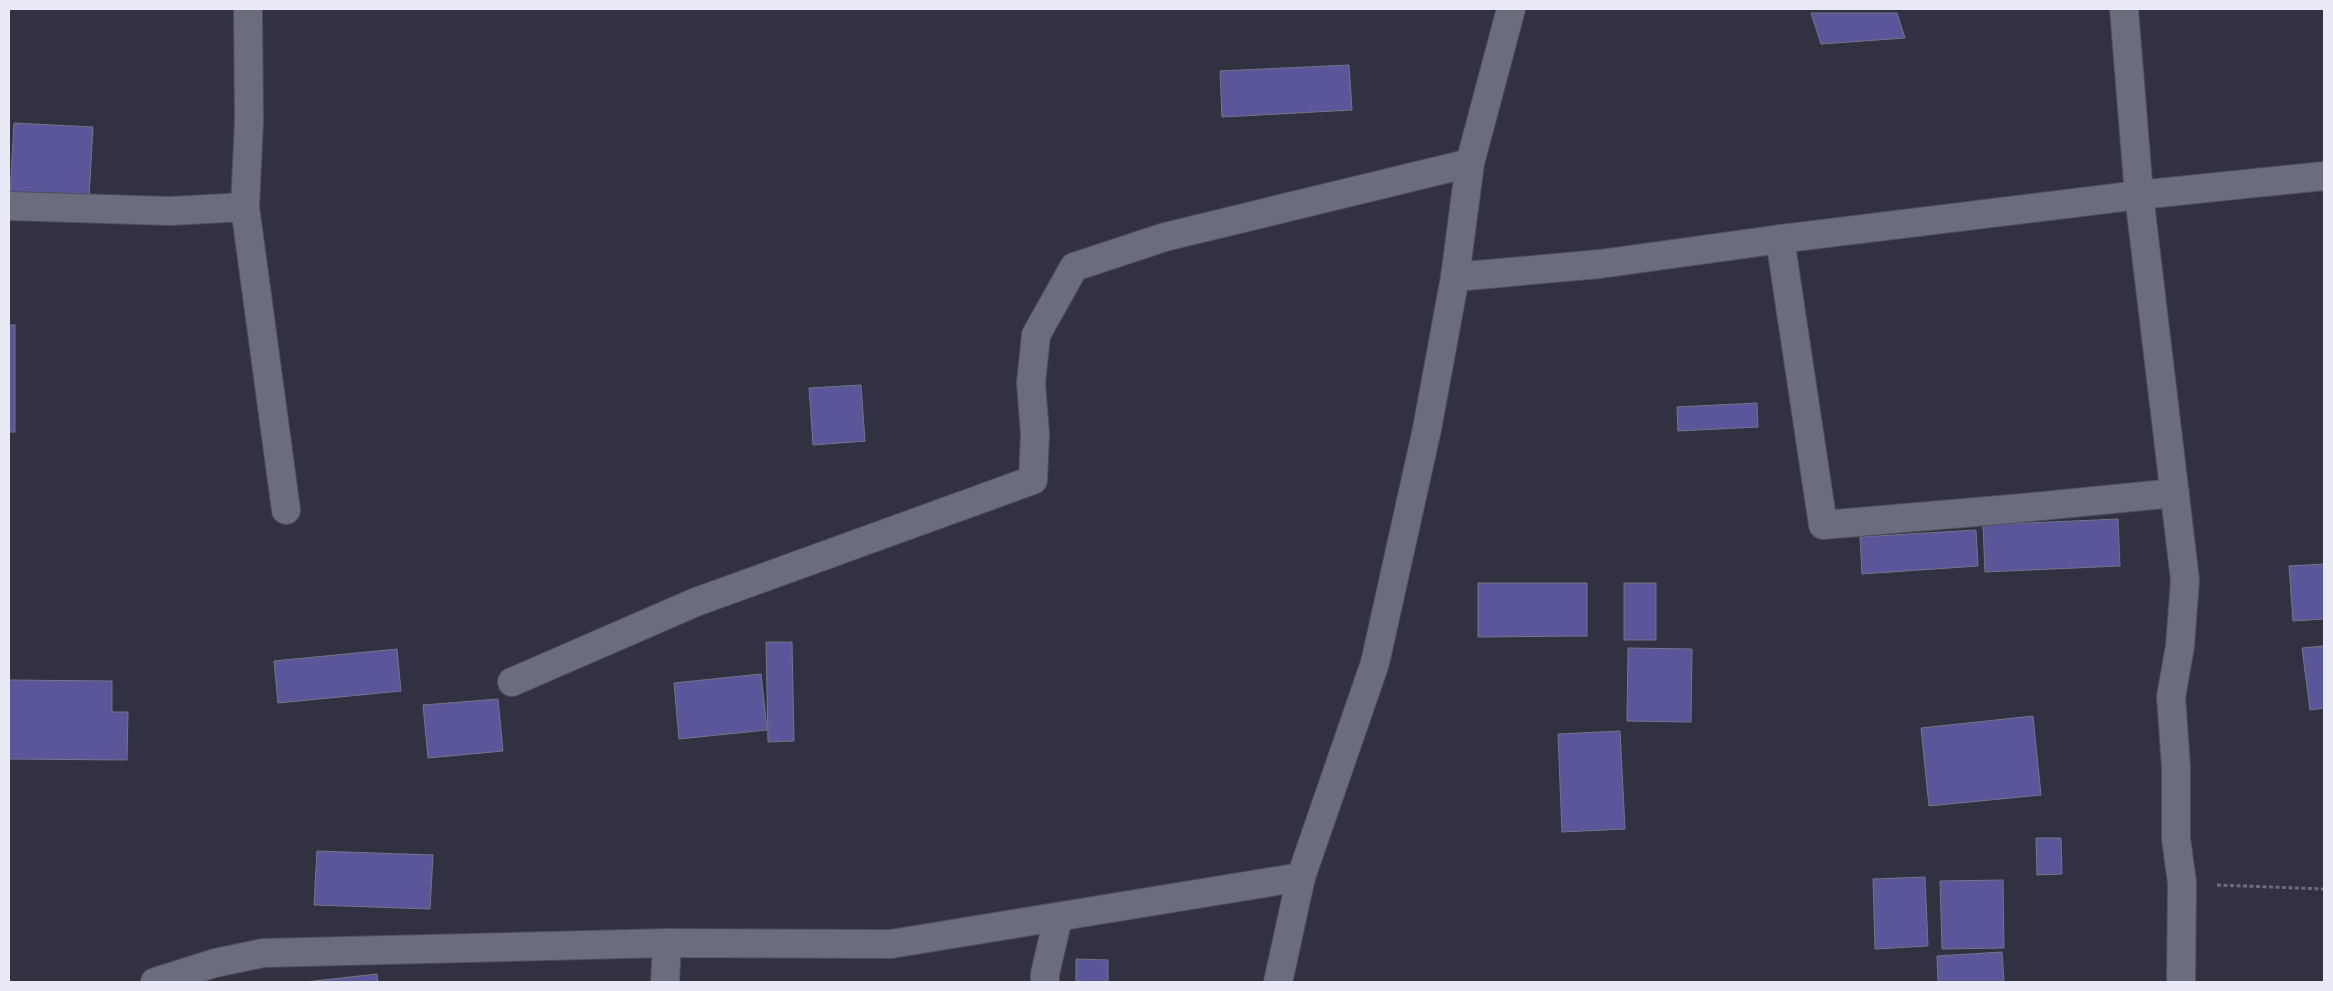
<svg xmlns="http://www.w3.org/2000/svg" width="2333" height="991" font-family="'Open Sans',sans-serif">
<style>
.building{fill:#595699;stroke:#747588}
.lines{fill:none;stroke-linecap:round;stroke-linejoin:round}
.minor-casing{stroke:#4f4f5d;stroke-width:30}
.path{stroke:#6b6b7a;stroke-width:3;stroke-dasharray:4 2.5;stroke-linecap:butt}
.minor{stroke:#6c6c7f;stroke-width:28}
</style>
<rect width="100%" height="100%" fill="#313142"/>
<g class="building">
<path d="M1811,13H1897L1905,38L1821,44Z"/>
<path d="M1349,65L1352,110L1222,117L1220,71Z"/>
<path d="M14,123L93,127L89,198L10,194Z"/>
<rect x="9" y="325" width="6" height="107"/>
<path d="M861,385L865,441L813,445L809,388Z"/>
<path d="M1757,403L1758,427L1678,431L1677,407Z"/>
<path d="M2118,519L2120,566L1985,572L1983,525Z"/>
<path d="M1976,530L1978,566L1862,574L1860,537Z"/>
<path d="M2324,564V619L2293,621L2289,566Z"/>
<path d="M1478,583H1587V636L1478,637Z"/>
<rect x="1624" y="583" width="32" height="57"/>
<path d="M766,642H792L794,741L768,742Z"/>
<path d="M2324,646V708L2310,710L2302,648Z"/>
<path d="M1628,648L1692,649L1691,722L1627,721Z"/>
<path d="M397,649L401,691L278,703L274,661Z"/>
<path d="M761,674L767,730L679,739L674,683Z"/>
<path d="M9,680L112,681V712H128L127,760L9,759Z"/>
<path d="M498,699L503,751L428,758L423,705Z"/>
<path d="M2033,716L2041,795L1929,806L1921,728Z"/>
<path d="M1620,731L1625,829L1562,832L1558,734Z"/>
<path d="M2036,838H2061L2062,874L2037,875Z"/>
<path d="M317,851L433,855L430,909L314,905Z"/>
<path d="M1925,877L1928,946L1875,949L1873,879Z"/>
<path d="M2003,880L2004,948L1942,949L1940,881Z"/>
<path d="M2002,952L2004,982H1938L1937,956Z"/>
<path d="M1076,959L1108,960V982H1076Z"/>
<path d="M377,974L378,982H305Z"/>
</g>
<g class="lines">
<defs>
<g id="minor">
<path d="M248,9L249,121L245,207L286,510"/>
<path d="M2124,9L2139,195L2185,580L2180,646L2171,697L2176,767V838L2182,883L2181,982"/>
<path d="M9,206L170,211L245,207"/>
<path d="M1780,239L1823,525L2011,509L2175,493"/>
<path d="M1455,277L1600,264L1780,239L2139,195L2324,176"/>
<path d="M512,682L696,602L1033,480L1035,434L1031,383L1036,335L1074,267L1165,237L1470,163"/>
<path d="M155,982L215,963L263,953L667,943L891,944L1301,877"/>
<path d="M665,982L667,943"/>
<path d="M1045,982V974L1058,918"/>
<path d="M1278,982L1301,877L1375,663L1427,429L1455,277L1470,163L1511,9"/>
</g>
</defs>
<use href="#minor" class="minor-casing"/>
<path class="path" d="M2217,885L2324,889"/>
<use href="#minor" class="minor"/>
</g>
<rect width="2333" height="991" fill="none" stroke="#e9eaf5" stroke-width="20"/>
</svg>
